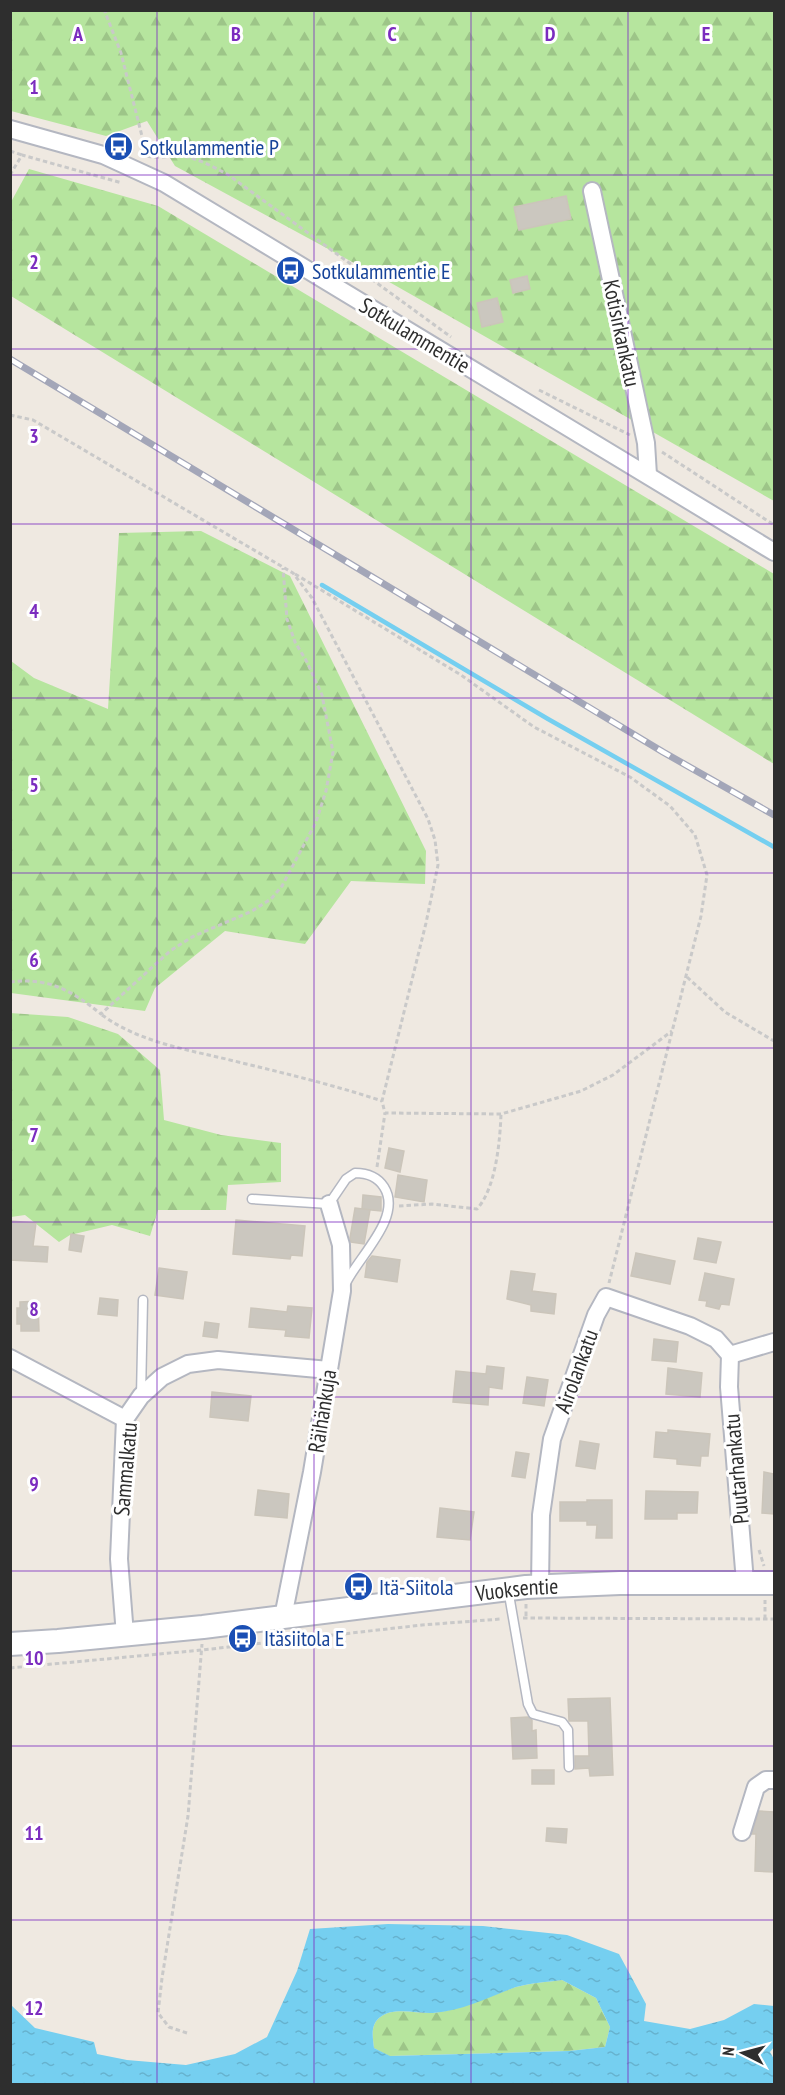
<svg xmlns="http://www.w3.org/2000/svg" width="785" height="2095" font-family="'PT Sans Narrow',sans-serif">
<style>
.forest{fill:url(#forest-firs)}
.water{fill:url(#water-ripples);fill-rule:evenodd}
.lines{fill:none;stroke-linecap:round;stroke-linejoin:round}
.stream{stroke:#75cff0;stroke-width:4.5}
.building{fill:#cbc7bf;stroke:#cbc5ba;stroke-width:1.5}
.lane-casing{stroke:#b4b7c1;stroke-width:11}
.street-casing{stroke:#b4b7c1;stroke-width:20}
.secondary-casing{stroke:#b4b7c1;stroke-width:26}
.path{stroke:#c9c9c9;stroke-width:3;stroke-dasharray:4.5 3;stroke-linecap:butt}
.lane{stroke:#fff;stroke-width:8}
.street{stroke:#fff;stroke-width:16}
.secondary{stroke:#fff;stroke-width:22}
.rail-casing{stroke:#a3a6b8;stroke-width:7}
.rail{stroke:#fff;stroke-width:4.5;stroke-dasharray:14;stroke-linecap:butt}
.grid{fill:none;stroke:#7b2cbf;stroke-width:1.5;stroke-opacity:0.55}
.labels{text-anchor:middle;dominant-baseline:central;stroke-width:6;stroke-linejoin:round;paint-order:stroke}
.transit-label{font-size:22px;fill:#164399;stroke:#fff;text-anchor:start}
.street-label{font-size:22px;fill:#2e2e2e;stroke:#fff}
.grid-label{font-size:20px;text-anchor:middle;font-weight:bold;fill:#7b2cbf;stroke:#fff;stroke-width:6;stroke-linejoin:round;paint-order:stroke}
</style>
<defs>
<pattern id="forest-firs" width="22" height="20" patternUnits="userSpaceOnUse" patternTransform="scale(1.5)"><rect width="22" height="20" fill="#b6e59e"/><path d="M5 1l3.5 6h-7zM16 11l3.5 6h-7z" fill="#9dc588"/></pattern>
<pattern id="water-ripples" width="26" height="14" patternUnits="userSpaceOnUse" patternTransform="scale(1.5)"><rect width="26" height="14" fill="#75cff0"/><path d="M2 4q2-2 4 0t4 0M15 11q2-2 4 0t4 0" fill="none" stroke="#66b2ce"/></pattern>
</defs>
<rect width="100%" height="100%" fill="#efe9e1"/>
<g class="forest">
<path d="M10,11H774V501L391,283L175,166L147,121L106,136L11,111Z"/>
<path d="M29,169L158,206L774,574V764L11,296V202Z"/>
<path d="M201,531L290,576L426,851L425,884L351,881L305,944L225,931L155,988L145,1011L11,993V661L34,678L108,709L119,533Z"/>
<path d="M10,1013L68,1017L118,1034L160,1070L164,1120L221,1135L281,1143V1182L228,1185L226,1210H158L150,1236L112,1225L70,1235L59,1242L25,1215L11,1217Z"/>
<path d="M562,1980L596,1998L610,2027L605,2047L569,2051L389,2056L374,2048C373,2038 370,2026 379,2018C393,2006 416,2014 433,2013C462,2010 489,1996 516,1987C531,1983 547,1982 562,1980Z"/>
</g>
<path class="water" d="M388,1924L483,1926L567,1935L619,1954L646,2004L644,2021L690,2029L724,2020L754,2004L774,2006V2047L770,2052L774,2059V2084H11V2005L35,2028L94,2042L97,2054L127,2060L186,2065L235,2054L267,2037L297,1971L310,1929ZM562,1980L596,1998L610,2027L605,2047L569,2051L390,2056L374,2048C373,2038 370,2026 379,2018C393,2006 417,2014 433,2013C463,2011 489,1997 516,1987C531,1983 547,1982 562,1980Z"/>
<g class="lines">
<path class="stream" d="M322,585L548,719L774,847"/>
</g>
<g class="building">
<path d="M566,196L571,219L519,230L514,207Z"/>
<path d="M527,276L530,289L513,293L510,280Z"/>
<path d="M497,298L503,322L482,327L477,303Z"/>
<path d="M389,1148L404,1151L400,1172L385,1168Z"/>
<path d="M398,1175L427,1180L424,1202L395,1197Z"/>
<path d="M363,1195L381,1197V1211L362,1209Z"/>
<path d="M355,1208L370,1210L364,1244L351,1242L350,1238Z"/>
<path d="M236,1220L305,1226L302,1256L291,1255L290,1259L233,1254Z"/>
<path d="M10,1221L36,1223L33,1246L48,1247L47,1262L10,1260Z"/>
<path d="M71,1234L84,1236L81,1252L69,1250Z"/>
<path d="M698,1238L721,1242L716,1263L694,1259Z"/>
<path d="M636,1253L675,1261L670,1284L631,1276Z"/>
<path d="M372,1256L400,1260L397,1282L365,1277L367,1262Z"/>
<path d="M159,1268L187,1272L183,1299L155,1295Z"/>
<path d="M511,1271L535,1274L532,1291L556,1294L554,1314L531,1311V1305L507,1299Z"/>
<path d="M705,1273L734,1279L729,1305L721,1304L719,1309L706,1306L707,1301L699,1300Z"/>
<path d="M100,1298L118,1300L117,1316L98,1314Z"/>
<path d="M38,1301L39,1331H21V1324H17V1308H20V1302Z"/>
<path d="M288,1306L312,1308L309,1338L285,1336L286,1330L249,1327L251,1308L287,1312Z"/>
<path d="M205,1322L219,1324L217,1338L203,1336Z"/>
<path d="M654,1339L678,1342L676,1362L652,1360Z"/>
<path d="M487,1366L504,1368L502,1389L489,1387L488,1405L453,1402L456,1371L486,1374Z"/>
<path d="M668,1368L702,1373L700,1397L666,1394Z"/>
<path d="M527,1377L548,1380L544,1406L523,1403Z"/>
<path d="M212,1392L251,1396L248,1421L210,1417Z"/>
<path d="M668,1430L710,1434L708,1456H701L700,1466L677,1464V1459L654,1457L656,1432L668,1433Z"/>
<path d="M580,1441L599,1444L595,1469L576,1466Z"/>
<path d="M516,1452L529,1454L525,1478L512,1476Z"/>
<path d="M764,1472L774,1474V1514L762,1513Z"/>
<path d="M258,1490L289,1494L287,1518L255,1515Z"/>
<path d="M646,1491L698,1492L697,1513H677V1519H645Z"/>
<path d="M587,1500H612V1538H596L597,1525H587V1521H560V1502H587Z"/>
<path d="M440,1508L474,1512L470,1540L437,1537Z"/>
<path d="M610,1698L613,1775L590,1776L589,1768L575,1769V1756H589L588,1721H569L568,1699Z"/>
<path d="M528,1717L532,1720V1731L536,1730L537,1758L513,1759L511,1718Z"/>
<rect x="532" y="1770" width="22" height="14"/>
<path d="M759,1811L774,1812L773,1872L755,1871L756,1834H752Z"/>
<path d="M547,1828L567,1829L566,1843L546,1841Z"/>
</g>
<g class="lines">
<defs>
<g id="lane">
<path d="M252,1199L329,1204L346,1179L355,1173C367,1173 377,1176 384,1187C403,1217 359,1256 346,1283"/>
<path d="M141,1396L143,1300"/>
<path d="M508,1589L528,1704L533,1714L562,1722L568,1730L569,1767"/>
</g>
<g id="street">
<path d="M10,129L103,155L164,183L774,552"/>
<path d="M592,191L646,443L648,475"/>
<path d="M730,1355L729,1387L745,1582"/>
<path d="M730,1355L774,1342"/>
<path d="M10,1358L125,1419"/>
<path d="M540,1586L541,1515L552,1439L596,1315L606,1297L690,1326L716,1339L730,1355"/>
<path d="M283,1617L312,1472L342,1291L341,1245L329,1204"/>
<path d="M125,1635L119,1559L125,1419L141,1396L162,1377L188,1364L218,1360L329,1370"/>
<path d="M742,1832L756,1787L766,1780H774"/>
</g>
<g id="secondary">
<path id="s1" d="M10,1644L58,1641L203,1627L526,1587L620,1583H774"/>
</g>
</defs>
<use href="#lane" class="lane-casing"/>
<use href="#street" class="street-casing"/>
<use href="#secondary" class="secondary-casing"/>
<g class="path">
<path d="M108,10L105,12L121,53L147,156"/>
<path d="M10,151L22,155"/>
<path d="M147,156C158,159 165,156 176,156C195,156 211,166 227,174L451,337"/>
<path d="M10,175L22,155L122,183"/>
<path d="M539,390L630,435"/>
<path d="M10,415L33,420L293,573L312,598L428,819L435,840L438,865L426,923L382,1101L385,1113L501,1114L536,1104L581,1091L613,1075L672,1031"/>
<path d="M662,452L774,525"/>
<path d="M295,574L461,675L534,727L630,777L670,806L695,835L707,875L701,916L609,1283"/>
<path d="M687,977L725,1012L774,1041"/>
<path d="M10,982C49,977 72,991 101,1014L170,951L192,937L252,911L271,899L282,886L316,822L326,791L333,752L322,695L307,662L295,642L287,619L283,568"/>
<path d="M102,1015C138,1041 183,1049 226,1059C279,1072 331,1084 382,1101"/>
<path d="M377,1167L385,1113"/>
<path d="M399,1206L432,1204L477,1209C496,1188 500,1141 501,1114"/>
<path d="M759,1550L764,1566"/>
<path d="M526,1604V1618"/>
<path d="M523,1618L774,1619"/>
<path d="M765,1619V1600"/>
<path d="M10,1668L202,1650L422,1625L501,1619"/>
<path d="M187,2033L169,2027L158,2013L162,1978L188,1816L202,1644"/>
</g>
<use href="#lane" class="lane"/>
<use href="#street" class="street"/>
<use href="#secondary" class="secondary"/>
<defs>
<path id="rail" d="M10,359L663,752L774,815"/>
</defs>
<use href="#rail" class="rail-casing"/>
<use href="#rail" class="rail"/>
</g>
<path class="grid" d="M157,10V2084M314,10V2084M471,10V2084M628,10V2084M10,175H774M10,349H774M10,524H774M10,698H774M10,873H774M10,1048H774M10,1222H774M10,1397H774M10,1571H774M10,1746H774M10,1920H774"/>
<defs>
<symbol id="bus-disc" viewBox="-11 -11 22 22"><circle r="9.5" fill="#1a4fb4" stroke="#fff"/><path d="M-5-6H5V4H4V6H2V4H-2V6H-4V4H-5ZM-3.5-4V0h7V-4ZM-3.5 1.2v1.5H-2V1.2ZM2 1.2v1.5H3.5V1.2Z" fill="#fff"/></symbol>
</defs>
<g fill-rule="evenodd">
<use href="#bus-disc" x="102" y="130" width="33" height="33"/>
<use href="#bus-disc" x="274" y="254" width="33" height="33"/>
<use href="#bus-disc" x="342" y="1570" width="33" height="33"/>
<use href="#bus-disc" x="226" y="1622" width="33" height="33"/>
</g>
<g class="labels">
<g class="transit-label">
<text x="140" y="147">Sotkulammentie P</text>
<text x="312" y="271">Sotkulammentie E</text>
<text x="379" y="1587">Itä-Siitola</text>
<text x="264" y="1638">Itäsiitola E</text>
</g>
<g class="street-label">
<text transform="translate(622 333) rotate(78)">Kotisirkankatu</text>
<text transform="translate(415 335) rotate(31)">Sotkulammentie</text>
<text transform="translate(576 1371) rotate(-70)">Airolankatu</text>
<text transform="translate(322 1411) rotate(-81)">Räihänkuja</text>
<text transform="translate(125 1469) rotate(-85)">Sammalkatu</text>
<text transform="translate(736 1469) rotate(-95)">Puutarhankatu</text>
<text stroke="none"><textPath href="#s1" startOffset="510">Vuoksentie</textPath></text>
</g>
</g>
<g class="grid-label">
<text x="78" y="41">A</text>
<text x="236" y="41">B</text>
<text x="392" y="41">C</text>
<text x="550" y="41">D</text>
<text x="706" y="41">E</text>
<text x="34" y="94">1</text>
<text x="34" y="269">2</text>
<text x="34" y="443">3</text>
<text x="34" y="618">4</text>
<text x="34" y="792">5</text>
<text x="34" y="967">6</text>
<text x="34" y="1142">7</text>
<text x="34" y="1316">8</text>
<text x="34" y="1491">9</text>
<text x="34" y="1665">10</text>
<text x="34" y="1840">11</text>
<text x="34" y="2015">12</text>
</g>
<rect width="785" height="2095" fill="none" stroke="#2e2e2e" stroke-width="24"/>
<g transform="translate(743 2053) rotate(276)" stroke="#ffffff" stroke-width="4.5" paint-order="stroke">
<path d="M0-4.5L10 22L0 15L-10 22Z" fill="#2e2e2e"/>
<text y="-9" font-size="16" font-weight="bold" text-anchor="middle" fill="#2e2e2e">N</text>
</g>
</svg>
